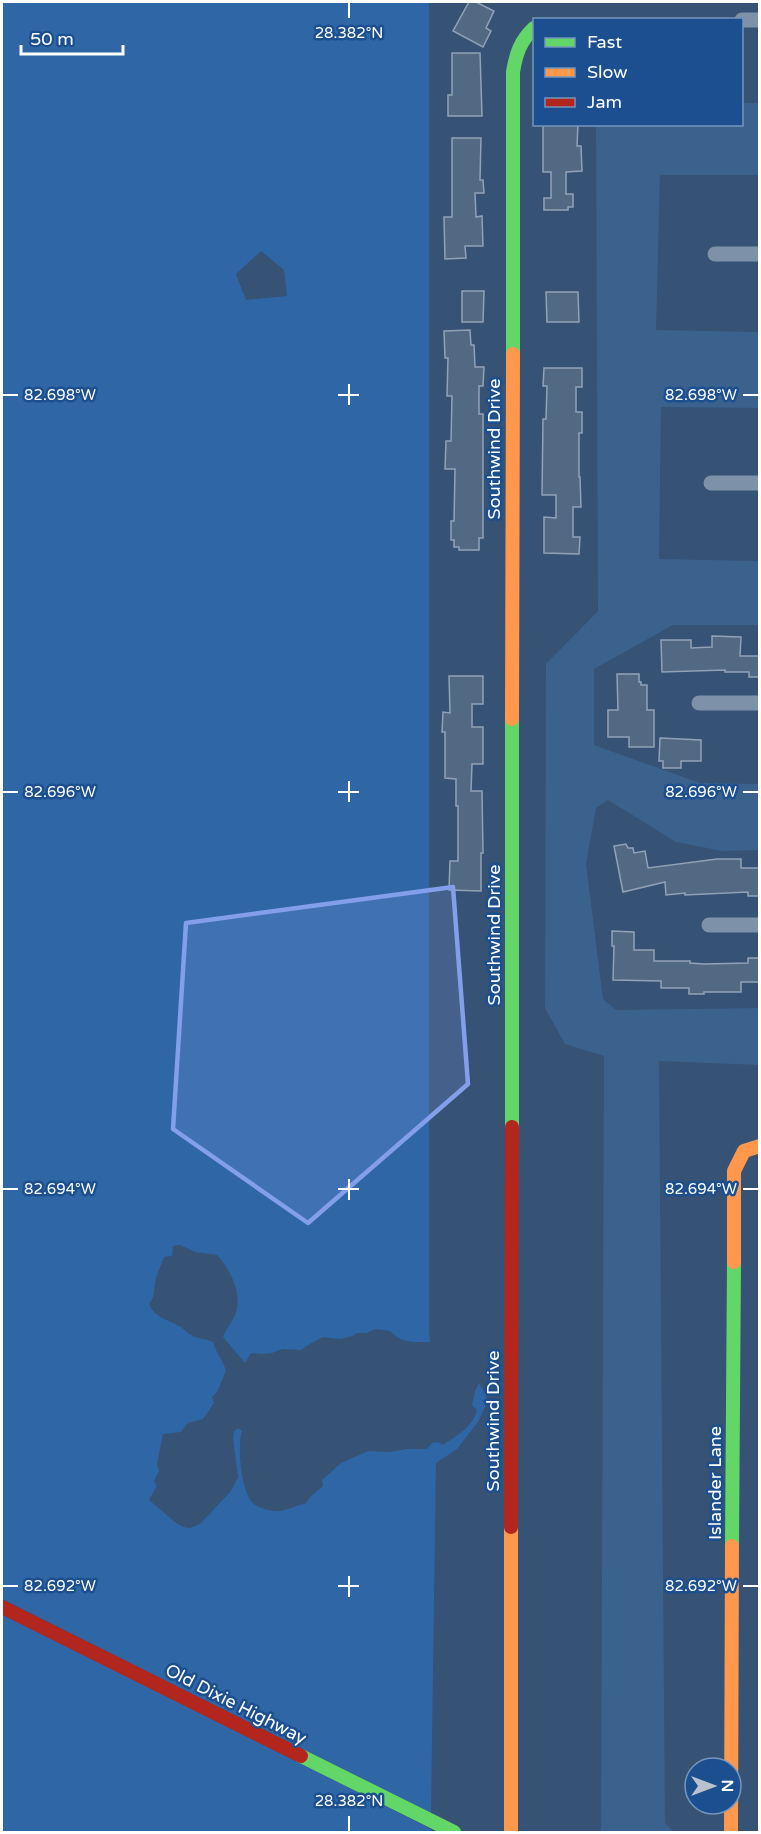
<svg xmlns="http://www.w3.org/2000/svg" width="761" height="1834" font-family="'Varela Round',sans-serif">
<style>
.green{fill:#2f66a5;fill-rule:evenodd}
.water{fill:#3b618d}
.building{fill:#526984;stroke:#92a2b6;stroke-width:1.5}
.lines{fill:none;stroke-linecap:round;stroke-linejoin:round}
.street{stroke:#7d92a8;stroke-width:15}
.fast{stroke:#63d668;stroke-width:14}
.slow{stroke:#ff974d;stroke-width:14}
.jam{stroke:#b3261e;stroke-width:14}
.marked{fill:#839eea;fill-opacity:0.2;stroke:#839eea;stroke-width:4.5;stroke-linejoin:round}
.ticks{fill:none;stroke:#fff;stroke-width:2}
.labels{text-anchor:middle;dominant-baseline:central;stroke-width:5;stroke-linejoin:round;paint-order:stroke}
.street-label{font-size:18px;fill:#fff;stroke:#1b4f8f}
.ticks-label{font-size:15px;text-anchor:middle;fill:#fff;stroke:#1b4f8f;stroke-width:5;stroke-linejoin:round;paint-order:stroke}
</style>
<rect width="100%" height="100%" fill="#365274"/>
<g class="green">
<path d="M2,2H429V1330L430,1342C414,1342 402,1344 390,1331L375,1329L367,1333H357L353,1336L340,1339L323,1337L308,1345L301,1350L283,1349L272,1353L262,1354L251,1353L245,1363L223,1337C226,1329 234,1320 236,1312C242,1293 230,1269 217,1255L195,1252L180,1245L173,1246L172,1256L164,1257L156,1278L153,1297L149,1304C154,1317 168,1320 179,1326C185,1329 189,1335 195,1337C201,1339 207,1339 213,1342C216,1353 223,1360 226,1371L217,1392L212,1397L214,1403L203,1419L188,1423L181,1432L163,1434L157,1464L159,1471L154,1481L157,1486L149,1500L175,1522L183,1527L190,1528L200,1524L231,1491L238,1477L233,1438L234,1432L238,1428L242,1431C237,1447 241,1486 251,1501C256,1508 269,1511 277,1511C286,1512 294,1505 305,1504L311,1496L323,1486L322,1480L341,1463L368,1451L390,1452L407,1449H427L432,1443L438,1442L443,1445C456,1436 473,1427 477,1410L472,1405L475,1391L479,1383L488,1400L478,1422L457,1449L436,1463L431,1813L2,1599ZM261,251L284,270L287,296L246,300L236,274Z"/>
<path d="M2,1614L431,1829V1832H2Z"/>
</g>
<path class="water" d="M742,103H759V175H660L656,330L759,332V408L661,407L659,559L759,561V625H673L594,669V745L700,783L760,784L759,850L722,851L676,842L608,800L596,808L586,864L603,999L616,1010L760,1008L759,1065L659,1061L665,1823L674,1832H601L604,1056L565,1044L545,1008L546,664L598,611L596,125L742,124Z"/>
<g class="building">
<path d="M469,2H476L494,11L486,28L491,31L483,47L453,31Z"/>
<path d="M452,53H480L482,116H448V95H452Z"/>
<path d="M543,124H578L577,146H581L582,171L566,172V194H573V207H568V210H544V198H551V172H543Z"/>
<path d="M452,138H481L480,180H483L484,193H475L476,217L482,216L483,246H465L466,258L445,259L444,217H452Z"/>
<path d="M462,291H484L483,322H462Z"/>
<path d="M546,292H578L579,322H547Z"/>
<path d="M470,330L471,345H474L475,367H484L483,386H479V414H483V538H479V550H459V547H454V540H451V521H454L455,469H445L446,441H451L452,396H447L448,358H445L444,331Z"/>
<path d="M544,368H582V387H576V412H582V433H579V477H580L581,507H573V537H580L579,554L544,553V517L556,518V495H542L543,419H546L547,386H543Z"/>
<path d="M712,636L741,637L740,656H759V677H749V672H725V670L662,672L661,640H691V648L712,647Z"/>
<path d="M617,674H639V682H641V685H647V710H654V747H629V737H608V710H618Z"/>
<path d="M449,676H483V704H472V727H483V764H472L471,791H482L483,853H481V891L449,890L450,861H458V806H456V779L445,778V732H442L443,712L450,713Z"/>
<path d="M660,738L701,740V761H681V768H663V761H659Z"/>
<path d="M626,844L628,848H633L634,853L645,851L648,868L717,859H741V868H759V896H748V892L685,895V893L666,895L665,882L623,892L614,846Z"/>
<path d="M612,931L634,932V950H654V961H690V963L704,964L748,963V958H759V982H741V992H704V994H689V988H661V981L613,980L614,946H612Z"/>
</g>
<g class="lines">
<g class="street">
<path d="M742,20H760"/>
<path d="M715,254H760"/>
<path d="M711,483H760"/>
<path d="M699,703H760"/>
<path d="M709,925H760"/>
</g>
<g class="fast">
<path d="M513,354V72C516,54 520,41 534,28"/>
<path d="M512,1127V719"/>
<path d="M732,1546L734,1262"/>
<path d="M301,1756L454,1832"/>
</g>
<g class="slow">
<path d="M512,719L513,354"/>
<path d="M734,1262V1171L744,1151L760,1146"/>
<path d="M511,1832V1527"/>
<path d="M731,1832L732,1546"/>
</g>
<g class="jam">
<path d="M511,1527L512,1127"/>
<path d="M2,1607L301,1756"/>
</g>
</g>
<path class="marked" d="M453,887L468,1084L308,1223L173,1129L186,923Z"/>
<path class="ticks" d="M349,3V18M349,384V405M3,395H18M338,395H359M743,395H758M349,781V802M3,792H18M338,792H359M743,792H758M349,1179V1200M3,1189H18M338,1189H359M743,1189H758M349,1576V1597M3,1586H18M338,1586H359M743,1586H758M349,1816V1831"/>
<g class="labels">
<g class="street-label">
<text transform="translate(494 449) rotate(-90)">Southwind Drive</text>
<text transform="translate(494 935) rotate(-90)">Southwind Drive</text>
<text transform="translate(493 1421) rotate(-90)">Southwind Drive</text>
<text transform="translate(715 1483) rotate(-90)">Islander Lane</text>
<text transform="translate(236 1704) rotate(27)">Old Dixie Highway</text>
</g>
</g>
<g class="ticks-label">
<text x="349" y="38">28.382°N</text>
<text x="60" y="400">82.698°W</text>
<text x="701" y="400">82.698°W</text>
<text x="701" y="797">82.696°W</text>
<text x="60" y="797">82.696°W</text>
<text x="60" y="1194">82.694°W</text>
<text x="701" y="1194">82.694°W</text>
<text x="60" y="1591">82.692°W</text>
<text x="701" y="1591">82.692°W</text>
<text x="349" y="1806">28.382°N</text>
</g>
<rect width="761" height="1834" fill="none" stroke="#ffffff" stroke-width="6"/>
<rect x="533" y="18" width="210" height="108" fill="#1b4f8f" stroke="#7695bc" stroke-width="1.5"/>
<rect x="545" y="38" width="30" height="9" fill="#63d668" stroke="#7695bc" stroke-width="1.5"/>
<text x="587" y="48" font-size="18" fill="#ffffff">Fast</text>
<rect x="545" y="68" width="30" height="9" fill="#ff974d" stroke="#7695bc" stroke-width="1.5"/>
<text x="587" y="78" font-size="18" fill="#ffffff">Slow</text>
<rect x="545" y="98" width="30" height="9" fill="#b3261e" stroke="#7695bc" stroke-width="1.5"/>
<text x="587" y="108" font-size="18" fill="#ffffff">Jam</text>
<g transform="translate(713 1786) rotate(90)"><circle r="28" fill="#1b4f8f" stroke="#7695bc" stroke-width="1.5"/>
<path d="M0-4.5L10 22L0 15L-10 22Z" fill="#b9c2ce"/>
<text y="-9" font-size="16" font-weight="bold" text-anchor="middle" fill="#ffffff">N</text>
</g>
<path d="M21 45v9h102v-9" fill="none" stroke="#ffffff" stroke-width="3"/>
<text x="30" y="45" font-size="18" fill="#ffffff" stroke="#1b4f8f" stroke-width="4.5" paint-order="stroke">50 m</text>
</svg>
